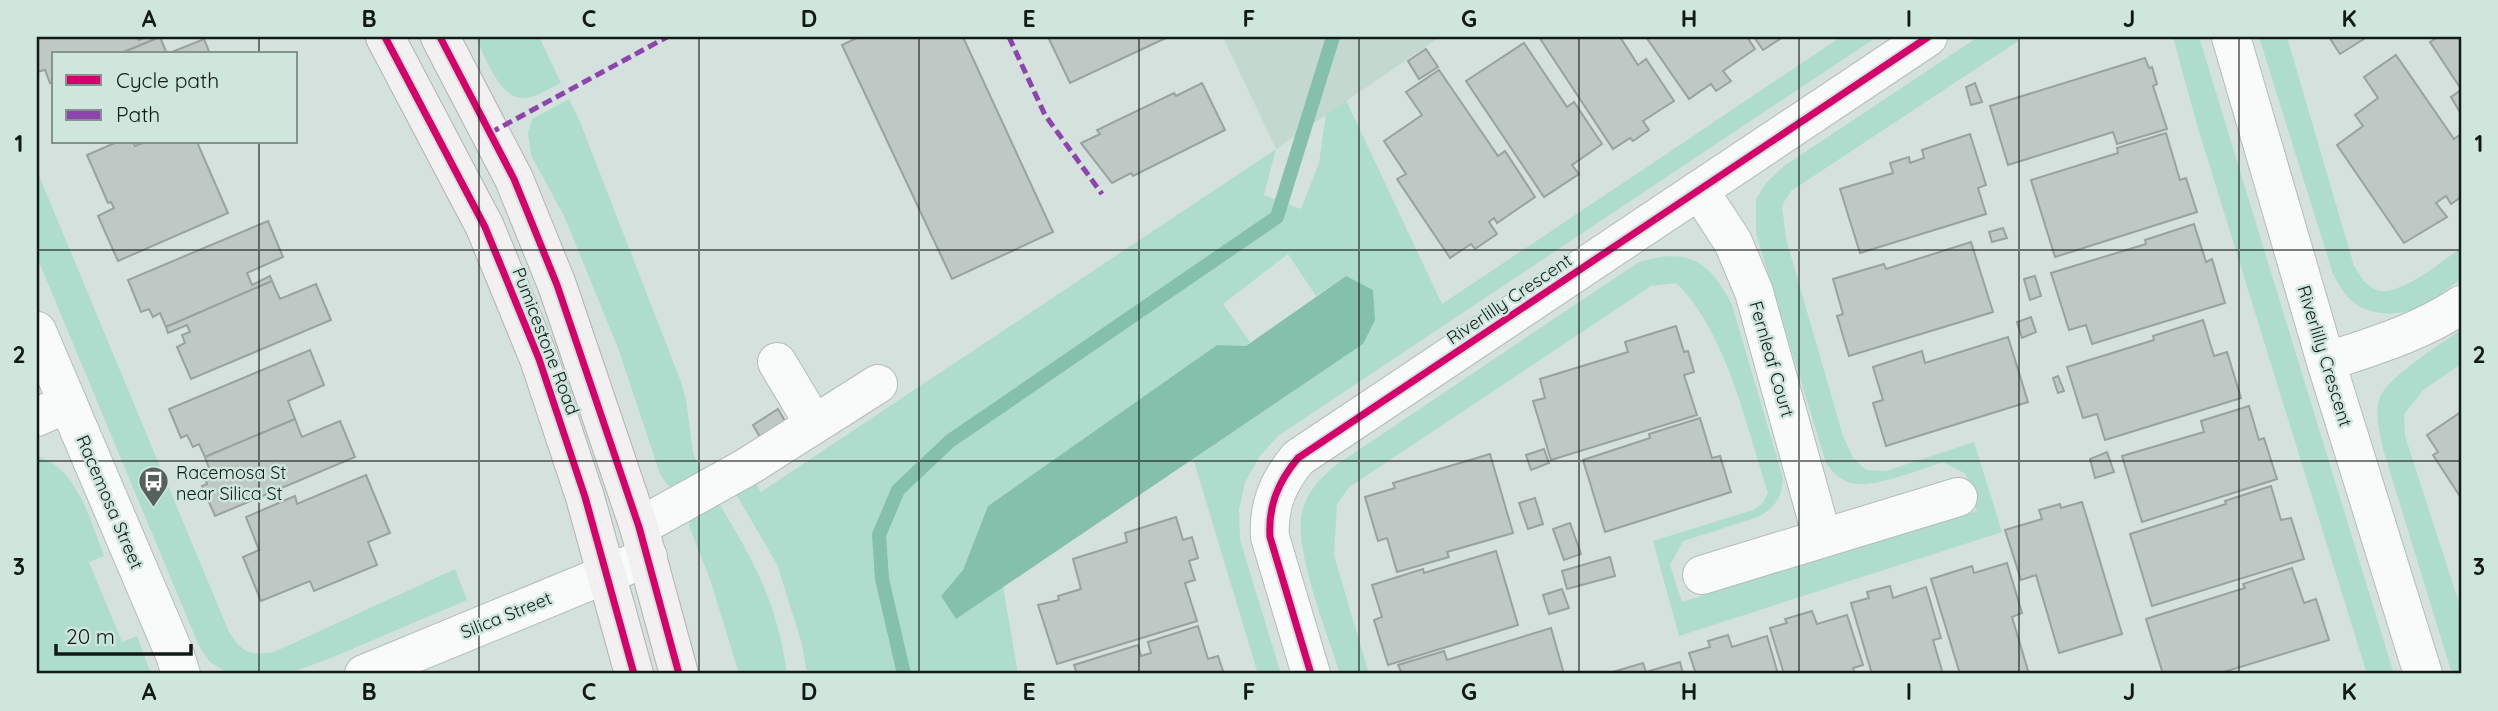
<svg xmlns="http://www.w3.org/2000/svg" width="2498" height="711" font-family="Quicksand,sans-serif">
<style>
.built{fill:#c3d9d0}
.green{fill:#afddcd}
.water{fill:#84c0ac}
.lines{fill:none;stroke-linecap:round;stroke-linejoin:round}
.stream{stroke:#84c0ac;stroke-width:14}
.building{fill:#bec8c4;stroke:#99a29e;stroke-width:2}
.minor-casing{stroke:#b3bdb9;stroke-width:40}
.major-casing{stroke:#b3b2b2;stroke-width:40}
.minor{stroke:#f9fafa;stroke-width:38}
.major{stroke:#f2f0f0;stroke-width:38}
.quiet{stroke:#8e44ad;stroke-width:5;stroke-dasharray:10 5;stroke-linecap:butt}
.cycleway-casing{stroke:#cfe6dd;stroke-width:11}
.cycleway{stroke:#d6006c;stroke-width:7}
.grid{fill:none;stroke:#121a17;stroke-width:2;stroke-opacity:0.55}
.labels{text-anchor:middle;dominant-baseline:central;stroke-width:5;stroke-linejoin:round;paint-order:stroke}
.street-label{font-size:18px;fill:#121a17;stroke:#cfe6dd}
.poi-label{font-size:18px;fill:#121a17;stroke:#cfe6dd;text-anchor:start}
.neatline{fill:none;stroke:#121a17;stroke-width:2.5}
.grid-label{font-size:23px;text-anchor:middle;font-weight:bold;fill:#121a17}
</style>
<rect width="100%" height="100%" fill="#d4e1dc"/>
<path class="built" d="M1223,37H1440L1276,149Z"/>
<g class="green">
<path d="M475,37H539L561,83C550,88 537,97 525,98C500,101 485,55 475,37Z"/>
<path d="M1841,37H1877L1278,436L1260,456L1245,482L1239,510L1240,540L1281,674H1258L1193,458L1363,344L1346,276L1316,296L1288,254L1223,304L1250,342L1246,346L1217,345L988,506L963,570L941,596L956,619L1003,586L1018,674H807L802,644L777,564L733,489L752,477L761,492L1276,149L1264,195L1301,209L1319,163L1326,114L1346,100L1442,304Z"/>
<path d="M1978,37H2024L1791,191L1782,205L1786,239L1843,436L1853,458L1866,470L1886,471L1974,442L2002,532L1679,636L1653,541L1753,510L1763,503L1768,493C1747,428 1726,330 1676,283L1651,286L1349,487L1337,504L1334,555L1369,674H1340C1328,635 1293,549 1302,512C1307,492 1320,478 1336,465L1639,262C1689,247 1710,261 1732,305L1783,478C1782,497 1776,507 1758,517L1683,541L1670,565L1682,602L1977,511L1966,474L1943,462C1922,469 1878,486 1857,484C1843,483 1834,474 1826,463L1756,234V199L1767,182L1784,166Z"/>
<path d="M2173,37H2199L2394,674H2367L2197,125Z"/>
<path d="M2259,37H2287L2354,266C2360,275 2365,286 2377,290C2400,297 2442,261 2461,248V279C2448,288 2434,300 2420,307C2402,316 2372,316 2356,304C2345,297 2339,284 2333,274Z"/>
<path d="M569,99L580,122L681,382L686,400L693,453L704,478L675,490L667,484L660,474L618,348L565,218L531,155L528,133L532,119Z"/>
<path d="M37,171L229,632C242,653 250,656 274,652L455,569L467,600L331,658L287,674H229L210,662L199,646L37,257Z"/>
<path d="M2461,330V364L2423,390L2404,414L2405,436L2461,609V674H2452L2383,449C2380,434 2375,416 2379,400C2385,378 2441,344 2461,330Z"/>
<path d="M37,456C78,469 90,520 104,556L89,562L122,642L137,636L151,674H37Z"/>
<path d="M717,500C754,561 777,602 787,674H739L710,579L689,526L691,516Z"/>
</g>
<path class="water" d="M1346,276L1373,290L1375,320L1363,344L956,619L941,596L963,570L988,506L1217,345L1246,346Z"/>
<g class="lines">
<path class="stream" d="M904,674L882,579L879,535L898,490L950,441L1277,217L1333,37"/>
</g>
<g class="building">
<path d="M37,37H137L139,40L146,37H160L119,54H54V82L50,83L45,70L37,72Z"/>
<path d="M160,37L167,54L204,39L210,54H119Z"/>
<path d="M859,37H963L1053,232L952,279L842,45Z"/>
<path d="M1048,37H1168L1070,83Z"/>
<path d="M1539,37H1620L1638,65L1646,59L1674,101L1643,121L1649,130L1633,141L1630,138L1613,149Z"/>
<path d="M1646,37H1747L1755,49L1723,71L1731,81L1716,91L1711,84L1689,99Z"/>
<path d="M1754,37H1783L1763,50Z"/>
<path d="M2329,37H2367L2340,54Z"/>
<path d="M2438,37H2461V89L2430,42Z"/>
<path d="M1524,43L1567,107L1574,102L1602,144L1572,165L1579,174L1544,197L1466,81Z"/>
<path d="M1426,49L1438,67L1419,79L1408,61Z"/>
<path d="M2396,55L2454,139L2461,134V197L2451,204L2446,196L2436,203L2447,217L2404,243L2337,145L2363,126L2355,115L2378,98L2364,77Z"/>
<path d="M2145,58L2149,68L2152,67L2157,84L2153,86L2167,129L2117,144L2113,132L2008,165L1990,106Z"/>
<path d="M1439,70L1498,156L1505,151L1535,197L1497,223L1494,218L1489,222L1497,234L1475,249L1471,244L1450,258L1397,179L1406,174L1384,141L1422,115L1406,92Z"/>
<path d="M1202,83L1225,130L1133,176L1131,173L1112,183L1081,143L1100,134L1097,130L1174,93L1176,96Z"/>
<path d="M1975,83L1982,102L1971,105L1966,87Z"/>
<path d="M2461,90V114L2451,97Z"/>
<path d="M2166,133L2180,180L2186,178L2197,212L2055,257L2031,180L2118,153L2117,148Z"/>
<path d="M1970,134L1986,185L1978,188L1986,214L1860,253L1840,189L1893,173L1890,163L1909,157L1910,163L1924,158L1922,150Z"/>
<path d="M117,142H133L135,146L145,142H197L228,213L118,261L98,216L114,208L111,202L108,203L87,155Z"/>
<path d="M268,221L283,257L247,273L252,285L270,276L272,281L166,327L160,313L153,317L149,309L141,312L128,280Z"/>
<path d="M2194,224L2206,262L2212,259L2225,303L2092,344L2086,325L2069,330L2051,273L2146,244L2145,240Z"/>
<path d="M2003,228L2007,238L1992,242L1989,232Z"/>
<path d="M1971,242L1993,312L1849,356L1837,316L1843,314L1833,279L1884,264L1886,269Z"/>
<path d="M2035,276L2041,296L2030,300L2024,279Z"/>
<path d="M272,281L280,299L316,284L331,320L191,379L177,347L185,343L182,335L190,332L187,325L168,333L166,327Z"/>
<path d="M2031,317L2036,332L2022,338L2017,322Z"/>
<path d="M2203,320L2214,356L2227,352L2241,398L2105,440L2097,414L2083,418L2067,367L2154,340L2153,336Z"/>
<path d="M1676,326L1684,352L1688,351L1694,372L1684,375L1697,415L1551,460L1533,401L1545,398L1540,379L1628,352L1625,342Z"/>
<path d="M2008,337L2028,402L1886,446L1873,403L1883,400L1873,367L1922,351L1925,363Z"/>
<path d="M310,350L324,385L288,401L295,419L205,457L199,444L193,447L187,435L181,438L169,409Z"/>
<path d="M2058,376L2064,391L2058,393L2053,378Z"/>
<path d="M2249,406L2259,440L2264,438L2277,479L2142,522L2122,456L2204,432L2201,421Z"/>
<path d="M778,409L785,421L760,437L753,425Z"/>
<path d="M2461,412V498L2433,455L2438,452L2427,435Z"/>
<path d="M1700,418L1712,458L1720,456L1731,492L1605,532L1583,460L1650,438L1649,434Z"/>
<path d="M295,419L302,437L340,421L355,457L215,516L202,486L207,484L203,473L210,471L205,457Z"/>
<path d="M1544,449L1549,463L1531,470L1526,455Z"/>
<path d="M2107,452L2114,472L2095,478L2090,459Z"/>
<path d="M1490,454L1513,533L1447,552L1449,557L1397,572L1387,538L1378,541L1365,497L1395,488L1393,483Z"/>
<path d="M366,475L390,533L368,542L377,565L314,591L310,581L261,601L243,557L259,550L246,517L295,496L297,504Z"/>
<path d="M2271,486L2281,520L2291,518L2304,559L2152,606L2130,534L2226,504L2225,501Z"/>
<path d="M1535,498L1543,524L1528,529L1519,503Z"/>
<path d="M2082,502L2122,634L2059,653L2036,575L2021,580L2005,530L2042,519L2039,510L2060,504L2061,508Z"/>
<path d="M1176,517L1183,540L1192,537L1198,558L1189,561L1195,580L1185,583L1197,621L1057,664L1038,605L1059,600L1058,596L1081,589L1073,559L1127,542L1125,533Z"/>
<path d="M1570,523L1581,554L1564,560L1553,529Z"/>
<path d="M1496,551L1518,625L1388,665L1374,620L1382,617L1372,585L1423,569L1424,573Z"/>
<path d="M1610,557L1615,576L1567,589L1562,571Z"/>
<path d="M2007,563L2022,613L2012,617L2029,674H1960L1931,579L1972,566L1974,573Z"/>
<path d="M2292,568L2304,603L2316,599L2329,640L2217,674H2163L2146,619L2245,588L2243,584Z"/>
<path d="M1890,586L1893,598L1926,587L1941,638L1933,640L1943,674H1872L1851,603L1869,598L1867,592Z"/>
<path d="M1562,589L1569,608L1549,614L1543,595Z"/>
<path d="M1812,611L1817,624L1847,615L1863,665L1853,668L1855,674H1784L1770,628L1787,623L1785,619Z"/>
<path d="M1198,626L1208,659L1218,656L1224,674H1077L1074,665L1138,645L1141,656L1151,653L1148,642Z"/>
<path d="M1551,628L1564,674H1402L1398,665L1444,651L1447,660Z"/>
<path d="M1728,635L1732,647L1767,636L1778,674H1696L1689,653L1710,647L1708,641Z"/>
<path d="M1680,662L1683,674H1606L1643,663L1646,672Z"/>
</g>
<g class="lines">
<defs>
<g id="minor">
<path d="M2231,37L2326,362L2423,674"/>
<path d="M1699,190L1733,242L1754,292L1822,537"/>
<path d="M37,331L175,655L181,674"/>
<path d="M777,362L814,424"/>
<path d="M2326,362C2373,346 2419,333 2461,305"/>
<path d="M37,417L68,403"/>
<path d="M639,527L747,467L878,384"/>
<path d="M1702,575L1958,497"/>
<path d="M364,674L648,557"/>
<path d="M1311,674L1270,537C1268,506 1278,482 1298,458L1928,37"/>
</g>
<g id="major">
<path d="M385,37L485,227L539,359L585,497L634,674"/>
<path d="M440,37L514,179L557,285L639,527L679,674"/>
</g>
</defs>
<use href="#minor" class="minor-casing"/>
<use href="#major" class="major-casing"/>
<use href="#minor" class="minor"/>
<use href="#major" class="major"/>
<g class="quiet">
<path d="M1009,37L1045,115L1102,194"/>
<path d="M490,133L667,37"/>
</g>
<defs>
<g id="cycleway">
<path d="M385,37L485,227L539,359L585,497L634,674"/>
<path d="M440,37L514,179L557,285L639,527L679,674"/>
<path d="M1311,674L1270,537C1268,506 1278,482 1298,458L1928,37"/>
</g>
</defs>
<use href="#cycleway" class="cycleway-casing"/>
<use href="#cycleway" class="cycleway"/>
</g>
<path class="grid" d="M259,37V54M479,37V674M699,37V674M919,37V674M1139,37V674M1359,37V674M1579,37V674M1799,37V674M2019,37V674M2239,37V674M259,142V674M37,250H2461M37,461H2461"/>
<defs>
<symbol id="bus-pin" viewBox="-11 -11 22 30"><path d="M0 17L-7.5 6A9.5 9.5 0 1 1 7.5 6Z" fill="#56605c" stroke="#cfe6dd"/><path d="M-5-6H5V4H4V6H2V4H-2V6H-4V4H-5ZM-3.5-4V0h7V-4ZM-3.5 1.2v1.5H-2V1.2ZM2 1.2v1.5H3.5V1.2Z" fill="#fff"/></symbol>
</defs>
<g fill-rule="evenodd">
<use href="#bus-pin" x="136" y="464" width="35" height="47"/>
</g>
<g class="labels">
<g class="street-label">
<text transform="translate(1509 299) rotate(-34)">Riverlilly Crescent</text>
<text transform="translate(546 341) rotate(69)">Pumicestone Road</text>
<text transform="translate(2325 356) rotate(73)">Riverlilly Crescent</text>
<text transform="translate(1772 359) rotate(74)">Fernleaf Court</text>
<text transform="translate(110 502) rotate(67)">Racemosa Street</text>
<text transform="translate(506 615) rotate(-22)">Silica Street</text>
</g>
<g class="poi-label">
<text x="176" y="472">Racemosa St<tspan x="176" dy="21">near Silica St</tspan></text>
</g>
</g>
<rect width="2498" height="711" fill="none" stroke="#cfe6dd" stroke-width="77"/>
<rect x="52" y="52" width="245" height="91" fill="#cfe6dd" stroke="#83948e" stroke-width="2"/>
<rect x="66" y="75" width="35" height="10" fill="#d6006c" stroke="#83948e" stroke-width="2"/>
<text x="116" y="88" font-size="21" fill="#121a17">Cycle path</text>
<rect x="66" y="110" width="35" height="10" fill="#8e44ad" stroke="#83948e" stroke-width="2"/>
<text x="116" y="122" font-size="21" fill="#121a17">Path</text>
<path d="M56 644v10h135v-10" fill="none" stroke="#121a17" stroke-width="3.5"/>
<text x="66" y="644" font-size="21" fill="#121a17" stroke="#cfe6dd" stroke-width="5" paint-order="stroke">20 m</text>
<rect x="38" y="38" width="2422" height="634" class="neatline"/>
<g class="grid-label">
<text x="149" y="27">A</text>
<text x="369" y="27">B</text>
<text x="589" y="27">C</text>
<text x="809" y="27">D</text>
<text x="1029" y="27">E</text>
<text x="1249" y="27">F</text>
<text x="1469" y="27">G</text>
<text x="1689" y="27">H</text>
<text x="1909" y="27">I</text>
<text x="2129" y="27">J</text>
<text x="2349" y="27">K</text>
<text x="19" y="152">1</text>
<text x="2479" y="152">1</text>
<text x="19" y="363">2</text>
<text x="2479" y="363">2</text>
<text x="19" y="575">3</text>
<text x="2479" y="575">3</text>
<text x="149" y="700">A</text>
<text x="369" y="700">B</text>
<text x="589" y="700">C</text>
<text x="809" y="700">D</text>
<text x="1029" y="700">E</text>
<text x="1249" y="700">F</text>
<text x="1469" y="700">G</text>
<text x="1689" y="700">H</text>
<text x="1909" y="700">I</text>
<text x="2129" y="700">J</text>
<text x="2349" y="700">K</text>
</g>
</svg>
